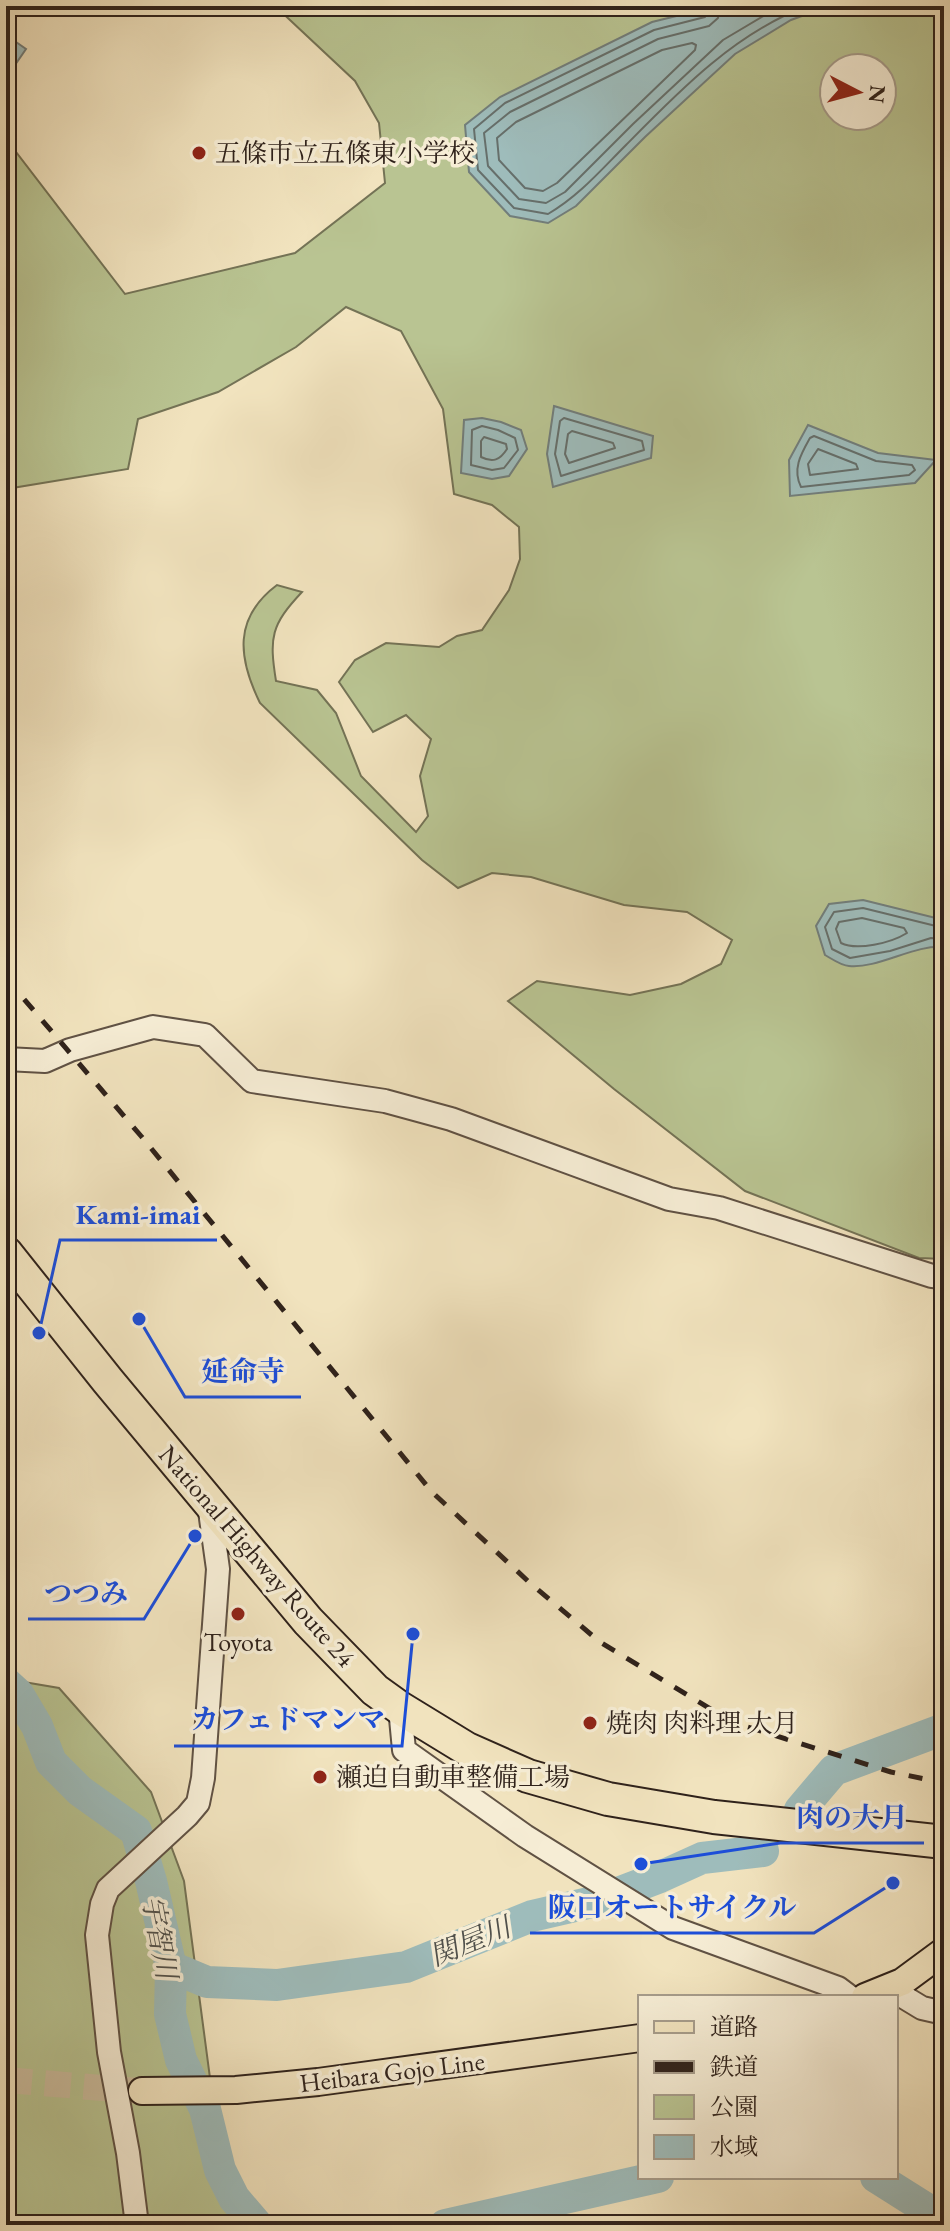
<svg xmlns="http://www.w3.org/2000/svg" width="950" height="2231" font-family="'EB Garamond','Noto Serif JP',serif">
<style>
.green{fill:#b9c492;stroke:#747356;stroke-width:2;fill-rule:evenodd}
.water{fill:#9ebcbb;stroke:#727e7b;stroke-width:2}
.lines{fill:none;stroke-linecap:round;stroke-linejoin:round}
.shore{stroke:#666f6b;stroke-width:2}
.river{stroke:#9ebcbb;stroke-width:32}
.major-tunnel{stroke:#cabc9d;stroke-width:26;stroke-dasharray:26 13;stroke-linecap:butt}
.minor-casing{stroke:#605244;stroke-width:26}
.major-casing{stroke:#2f221b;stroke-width:30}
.highway-casing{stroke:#2f221b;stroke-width:36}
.minor{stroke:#f6edd5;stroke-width:22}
.major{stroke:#f1e3be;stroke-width:26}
.highway{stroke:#f1e3be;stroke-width:32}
.rail{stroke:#2f221b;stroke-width:5;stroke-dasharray:14 14;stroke-linecap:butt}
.poi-dot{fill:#8f2418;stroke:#f6edd5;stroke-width:3}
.labels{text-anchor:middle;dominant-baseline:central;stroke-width:7;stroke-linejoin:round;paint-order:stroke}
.poi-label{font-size:26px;fill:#2f221b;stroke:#f6edd5;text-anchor:start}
.street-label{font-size:26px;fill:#2f221b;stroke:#f6edd5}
.water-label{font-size:28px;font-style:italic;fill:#50504b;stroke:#f6edd5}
.leader{fill:none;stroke:#1d4ed8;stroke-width:3}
.callout-dot{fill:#1d4ed8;stroke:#f6edd5;stroke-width:3}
.callout-label{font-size:28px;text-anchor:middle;font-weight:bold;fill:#1d4ed8;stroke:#f6edd5;stroke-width:7;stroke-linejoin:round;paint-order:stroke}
</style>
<rect width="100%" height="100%" fill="#f1e3be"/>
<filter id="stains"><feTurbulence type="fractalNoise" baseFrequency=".0025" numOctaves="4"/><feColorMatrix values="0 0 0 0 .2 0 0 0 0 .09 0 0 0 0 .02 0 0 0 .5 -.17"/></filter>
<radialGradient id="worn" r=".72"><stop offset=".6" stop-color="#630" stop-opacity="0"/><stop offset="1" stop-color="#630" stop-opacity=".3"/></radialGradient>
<g class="green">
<path d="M275,6H944V1259L919,1258L745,1191L614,1089L508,1001L537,981L630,995L681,984L721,964L732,940L687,912L624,905L531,877L492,873L458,888L422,860L260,703C238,658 233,618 277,585L302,592C271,625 269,637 276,681L317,690L336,713L361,776L416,832L428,816L420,776L431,739L406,715L373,732L339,682L355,660L386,643L439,647L457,636L482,630L509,590L520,559L519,527L492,505L454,494L443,409L401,331L346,307L296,347L218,392L138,419L128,469L6,489V139L125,294L295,253L385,183L379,123L355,81ZM834,68H882V116H834Z"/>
<path d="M6,1679L59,1688L151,1792L184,1881L222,2169L242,2225H6Z"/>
</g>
<g class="water">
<path d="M717,6H829L791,20L735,54L645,137L576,206L548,223L510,216L469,172L465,125L500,97L652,22Z"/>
<path d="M6,35L26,49L6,78Z"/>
<path d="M554,406L653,436L651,458L553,487L547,454Z"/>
<path d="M482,418L501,422L521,430L527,449L509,476L492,479L461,473L464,420Z"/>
<path d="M808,425L878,453L936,460L915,483L790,496L789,460Z"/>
<path d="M863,900L944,920V947C915,944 878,969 849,966C842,966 832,959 825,955L816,926L829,904Z"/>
</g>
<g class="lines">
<g class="shore">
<path d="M710,6L709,12L705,17L654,30L505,103L474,129L478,170L514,208L548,214C579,196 601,170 626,145C679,91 735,33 807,6"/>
<path d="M720,6L718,18L709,26L658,39L510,112L484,133L488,166L519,199L546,203L565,192L633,124L723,40L780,6"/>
<path d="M692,43L696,45L695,50L557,183L543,191L525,188L499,160L497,138L516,122L662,50Z"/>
<path d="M564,418L642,441L644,450L561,476L555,454L560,421Z"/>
<path d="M482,426L498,430L515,438L518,450L504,468L492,470L471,465L472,430Z"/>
<path d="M572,431L613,443L615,448L569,463L565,454L568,434Z"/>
<path d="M814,436L876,461L912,465L915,470L909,475L801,487C792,469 801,454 810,438Z"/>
<path d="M484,437L506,444L507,449C500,460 493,463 481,457V441Z"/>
<path d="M818,449L856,464L858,469L810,475L808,464Z"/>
<path d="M862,918L904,928L907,933C891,943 857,951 841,943L836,929L839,922Z"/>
<path d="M944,928L863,908L834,912L825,927L832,949L850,958L890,951L931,938L944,939"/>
</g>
<g class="river">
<path d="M6,1683L18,1694L37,1726L51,1762L80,1791L136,1831L151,1881L171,1967L170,2014L181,2060L205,2109L220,2170L234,2198L257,2225"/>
<path d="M800,1810L834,1770L944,1729"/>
<path d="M171,1967L207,1982L277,1985L406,1967L532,1916L597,1901L660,1877L702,1858L763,1851"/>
<path d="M876,2177L944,2220"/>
<path d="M445,2225L658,2177"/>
</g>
<path class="major-tunnel" d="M6,2080L138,2091"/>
<defs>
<g id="minor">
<path d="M6,1059L45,1061L70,1050L153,1027L205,1035L252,1081L385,1101L451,1119L669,1199L719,1208L932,1276L944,1277"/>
<path d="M400,1708L404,1750L525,1836L673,1928L838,1988L850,1997"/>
<path d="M889,1988L922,2008L944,2013"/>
<path d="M137,2225L128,2153L109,2052L97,1935L102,1904L108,1889L187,1816L198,1803L203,1778L218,1569L209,1504"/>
</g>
<g id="major">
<path d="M865,1997L902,1982L944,1951"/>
<path d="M142,2091L236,2090L318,2082L640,2038"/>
</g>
<path id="highway" d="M6,1253L108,1381L308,1621L375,1690L400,1708L467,1749L528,1776L608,1799L714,1817L944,1842"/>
</defs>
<use href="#minor" class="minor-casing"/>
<use href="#major" class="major-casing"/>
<use href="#highway" class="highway-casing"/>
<use href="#minor" class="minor"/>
<use href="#major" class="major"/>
<use href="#highway" class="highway"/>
<path class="rail" d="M6,978L141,1136L432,1492L530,1583L600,1642L732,1722L891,1772L944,1783"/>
</g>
<g class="poi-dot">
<circle cx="199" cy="153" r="8"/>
<circle cx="238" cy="1614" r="8"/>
<circle cx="590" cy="1723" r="8"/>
<circle cx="320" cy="1777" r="8"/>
</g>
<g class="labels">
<g class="poi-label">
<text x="215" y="153">五條市立五條東小学校</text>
<text x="238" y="1642" text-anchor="middle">Toyota</text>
<text x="606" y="1723">焼肉 肉料理 大月</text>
<text x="336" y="1777">瀬迫自動車整備工場</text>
</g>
<g class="street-label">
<text transform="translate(257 1556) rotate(49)">National Highway Route 24</text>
<text transform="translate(392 2072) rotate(-7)">Heibara Gojo Line</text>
</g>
<g class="water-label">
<text transform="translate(160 1937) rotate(79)">宇智川</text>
<text transform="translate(470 1941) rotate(-22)">関屋川</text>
</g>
</g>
<path class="leader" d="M39 1333L60 1240H217M139 1319L185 1397H301M195 1536L144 1619H28M413 1634L402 1746H174M641 1864L780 1843H924M893 1883L814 1933H530"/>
<g class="callout-dot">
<circle cx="39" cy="1333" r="8"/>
<circle cx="139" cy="1319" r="8"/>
<circle cx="195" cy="1536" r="8"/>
<circle cx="413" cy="1634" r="8"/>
<circle cx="641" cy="1864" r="8"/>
<circle cx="893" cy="1883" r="8"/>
</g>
<g class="callout-label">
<text x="138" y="1224">Kami-imai</text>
<text x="243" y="1381">延命寺</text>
<text x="86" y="1603">つつみ</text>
<text x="288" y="1729">カフェドマンマ</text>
<text x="852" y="1827">肉の大月</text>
<text x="672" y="1917">阪口オートサイクル</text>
</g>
<rect width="950" height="2231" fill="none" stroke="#f1e3be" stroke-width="32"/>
<rect x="8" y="8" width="934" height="2215" fill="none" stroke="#2f221b" stroke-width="4"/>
<rect x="16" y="16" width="918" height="2199" fill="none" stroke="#2f221b" stroke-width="2"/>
<rect x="638" y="1995" width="260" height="184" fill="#f6edd5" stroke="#a69c8b" stroke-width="2"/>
<rect x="654" y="2021" width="40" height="12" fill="#f1e3be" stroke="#a69c8b" stroke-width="2"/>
<text x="710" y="2035" font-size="24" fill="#2f221b">道路</text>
<rect x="654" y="2061" width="40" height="12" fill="#2f221b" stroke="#a69c8b" stroke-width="2"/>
<text x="710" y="2075" font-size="24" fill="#2f221b">鉄道</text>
<rect x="654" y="2095" width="40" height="24" fill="#b9c492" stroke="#a69c8b" stroke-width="2"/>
<text x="710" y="2115" font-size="24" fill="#2f221b">公園</text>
<rect x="654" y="2135" width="40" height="24" fill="#9ebcbb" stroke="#a69c8b" stroke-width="2"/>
<text x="710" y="2155" font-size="24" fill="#2f221b">水域</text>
<g transform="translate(858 92) rotate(96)"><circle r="38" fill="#f6edd5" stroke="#a69c8b" stroke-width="2"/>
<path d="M0-6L14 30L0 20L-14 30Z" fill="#8f2418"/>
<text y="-12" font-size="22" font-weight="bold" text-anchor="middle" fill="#2f221b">N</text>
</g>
<rect width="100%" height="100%" filter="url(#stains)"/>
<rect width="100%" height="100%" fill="url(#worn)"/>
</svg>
